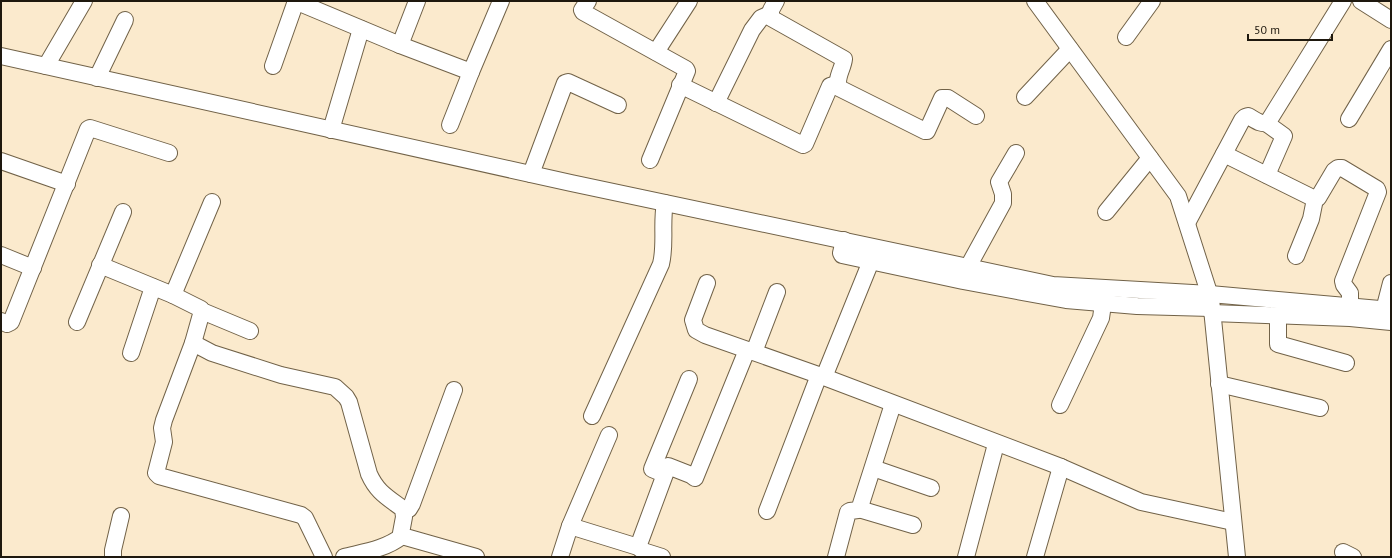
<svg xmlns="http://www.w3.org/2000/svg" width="1392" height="558" font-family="'PT Sans',sans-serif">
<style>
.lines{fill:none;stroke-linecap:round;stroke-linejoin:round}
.minor-casing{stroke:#716248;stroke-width:18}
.minor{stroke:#fff;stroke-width:16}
</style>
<rect width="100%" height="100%" fill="#fbeacd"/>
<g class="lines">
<defs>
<g id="minor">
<path d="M295,1L400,45L471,72L501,1"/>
<path d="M588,1L582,10L583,12L686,69L687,71L650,160"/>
<path d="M776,1L771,10V18L844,59C843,69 835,78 839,88L925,131H927L942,98H948L976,116"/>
<path d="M1035,1L1178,196L1211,299L1237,557"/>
<path d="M1361,1L1391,20"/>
<path d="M1126,37L1152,1"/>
<path d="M400,45L417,1"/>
<path d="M656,52L689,1"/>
<path d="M1,56L571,183L1053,285L1210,294L1391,310"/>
<path d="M46,66L84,1"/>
<path d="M273,66L296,1"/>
<path d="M97,78L125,20"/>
<path d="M680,85L803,145L805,144L830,86L837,84"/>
<path d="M1025,97L1070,49"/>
<path d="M716,103L752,30L761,18L770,14"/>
<path d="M1349,119L1391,49"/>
<path d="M1266,123L1284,136L1267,175"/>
<path d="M450,125L471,72"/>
<path d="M331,130L361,29"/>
<path d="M1224,154L1315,199L1318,198L1334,171L1338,168H1342L1377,189L1378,192L1343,281L1344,285L1350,293V307"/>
<path d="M1,161L67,184"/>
<path d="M531,174L565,83L568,82L618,105"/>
<path d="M1106,212L1150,158"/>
<path d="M1187,223L1242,120L1245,117L1248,116C1254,119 1262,126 1268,122L1343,1"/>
<path d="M844,240L841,253L842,255L963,281L1066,300L1137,306L1211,308"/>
<path d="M1,255L33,268"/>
<path d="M1296,256L1311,219L1315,199"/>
<path d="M100,265L173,295L201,309L202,311L193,343L164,420L162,428L164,442L156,473L159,476L301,515L305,518L324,557"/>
<path d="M968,267L1003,203V194L999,182L1016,153"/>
<path d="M707,283L693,320L696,330L705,335L824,377L1061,467L1141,502L1233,522"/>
<path d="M173,295L212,202"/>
<path d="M1384,310L1391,283"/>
<path d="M202,311L250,331"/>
<path d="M1212,313L1350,318L1391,322"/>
<path d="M1278,315V344L1346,363"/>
<path d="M1,321L7,324L11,322L88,129L90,128L169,153"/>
<path d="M77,322L123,212"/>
<path d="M193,343L212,353L281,375L335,387L346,397L349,402L369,474C377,492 387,497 403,509L404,517L401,533L402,536L476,557"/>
<path d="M754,352L777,292"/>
<path d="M131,353L153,287"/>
<path d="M824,377L871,261"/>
<path d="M1219,384L1320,408"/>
<path d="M1060,405L1101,318L1102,311L1100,293"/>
<path d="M592,416L661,264C666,244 661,223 665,203"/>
<path d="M873,468L931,488"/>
<path d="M664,474L652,469L689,379"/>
<path d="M859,509L913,525"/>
<path d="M767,511L819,375"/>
<path d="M404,512L409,509L412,504L454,390"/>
<path d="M570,526L638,547L643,551L662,557"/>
<path d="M638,547L668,466L691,475L695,478L747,350"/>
<path d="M1343,552L1353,557"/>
<path d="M113,557V550L121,516"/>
<path d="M344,557C364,552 386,549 402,536"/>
<path d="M560,557L570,526L609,435"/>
<path d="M836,557L848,512L850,511L858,510L860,507L893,404"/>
<path d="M966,557L996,444"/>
<path d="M1035,557L1061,467"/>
</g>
</defs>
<use href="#minor" class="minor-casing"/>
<use href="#minor" class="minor"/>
</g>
<rect width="1392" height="558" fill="none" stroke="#1e180e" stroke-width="4"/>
<path d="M1248 34v6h84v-6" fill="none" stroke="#1e180e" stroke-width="2"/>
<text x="1254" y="34" font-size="12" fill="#1e180e" stroke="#fbeacd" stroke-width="3" paint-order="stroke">50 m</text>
</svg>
